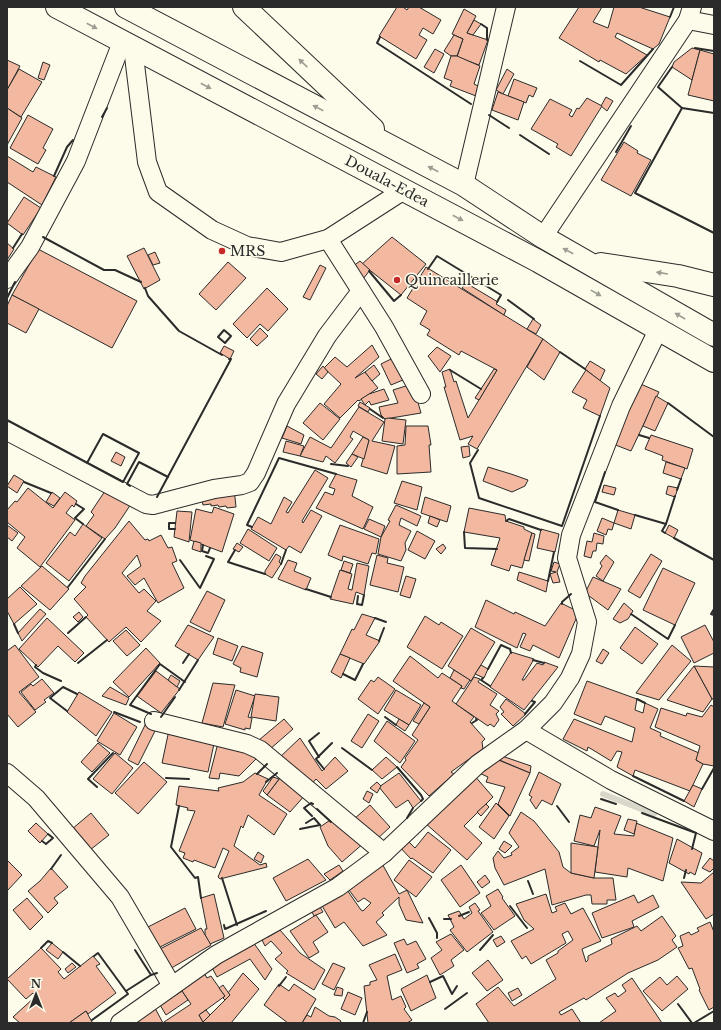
<svg xmlns="http://www.w3.org/2000/svg" width="721" height="1030" font-family="'Libre Baskerville',serif">
<style>
.lines{fill:none;stroke-linecap:round;stroke-linejoin:round}
.stream{stroke:#d8d7c9;stroke-width:6}
.building{fill:#f2b8a0;stroke:#2b2b2b}
.minor-casing{stroke:#2b2b2b;stroke-width:20}
.trunk-casing{stroke:#2b2b2b;stroke-width:24}
.minor{stroke:#fdfbea;stroke-width:18}
.trunk{stroke:#fdfbea;stroke-width:22}
.wall{stroke:#2b2b2b;stroke-width:2}
.oneway{fill:#9e9d94}
.poi-dot{fill:#c62828;stroke:#fdfbea;stroke-width:1.5}
.labels{text-anchor:middle;dominant-baseline:central;stroke-width:3;stroke-linejoin:round;paint-order:stroke}
.street-label{font-size:14px;fill:#2b2b2b;stroke:#fdfbea}
.poi-label{font-size:14px;fill:#2b2b2b;stroke:#fdfbea;text-anchor:start}
</style>
<rect width="100%" height="100%" fill="#fdfbea"/>
<g class="lines">
<path class="stream" d="M603,794L654,814"/>
</g>
<g class="building">
<path d="M397,7H403L407,10L409,7H419L441,20L433,34L423,28L419,35L427,40L416,59L379,36Z"/>
<path d="M579,7H602L593,22L608,28L614,7H639L670,17L659,44L653,49L617,33L615,37L647,55L626,74L600,60L599,62L559,38Z"/>
<path d="M464,9L476,16L467,33L488,40L479,65L457,57L463,39L452,34Z"/>
<path d="M474,20L481,24L473,35L467,33Z"/>
<path d="M454,35L463,39L457,56H451L444,51Z"/>
<path d="M692,48L700,50L692,80L672,67L674,62Z"/>
<path d="M435,49L444,54L434,73L424,67Z"/>
<path d="M700,50L714,54V101L688,95Z"/>
<path d="M451,56H457L480,66L474,84L478,86L476,96L450,86L452,81L444,78Z"/>
<path d="M7,60L20,66L7,90Z"/>
<path d="M43,62L50,65L44,80L38,78Z"/>
<path d="M19,69L42,82L21,117L7,108V90Z"/>
<path d="M507,69L514,74L503,94L496,90Z"/>
<path d="M514,79L537,88L533,97L529,95L526,103L508,96Z"/>
<path d="M498,92L524,102L518,120L492,110Z"/>
<path d="M606,97L613,101L607,111L601,106Z"/>
<path d="M587,98L602,106L571,156L556,147L558,144L531,129L550,99L572,110L569,115L572,117L577,108L579,109Z"/>
<path d="M7,108L22,118L7,145Z"/>
<path d="M28,115L53,129L43,148L46,150L38,164L10,148Z"/>
<path d="M624,142L638,151L637,153L651,160L631,196L601,180Z"/>
<path d="M7,156L33,172L36,167L56,177L42,205L7,182Z"/>
<path d="M24,197L41,208L23,235L7,223Z"/>
<path d="M392,237L426,264L401,295L362,264Z"/>
<path d="M7,243L14,249L7,260Z"/>
<path d="M144,248L160,280L144,289L127,256Z"/>
<path d="M38,249L137,301L112,348L12,295Z"/>
<path d="M155,252L160,263L153,265L148,255Z"/>
<path d="M360,261L370,270L363,279L352,267Z"/>
<path d="M228,262L246,278L216,310L199,294Z"/>
<path d="M320,265L326,268L310,300L303,297Z"/>
<path d="M426,267L543,339L477,449L468,444L473,436L460,440L444,387H446L442,372L450,369L454,382L456,381L468,418L497,370L461,351L459,355L427,335L430,330L420,324L427,311L407,298Z"/>
<path d="M466,283L498,302L496,304L506,310L504,315L462,288Z"/>
<path d="M267,288L288,309L268,331L260,324L247,338L233,324Z"/>
<path d="M12,295L39,309L26,333L7,323V306Z"/>
<path d="M533,319L541,325L536,334L527,329Z"/>
<path d="M260,328L268,336L257,346L250,339Z"/>
<path d="M543,339L560,352L544,380L527,367Z"/>
<path d="M372,345L379,357L355,378L365,372L378,388L359,401L358,400L340,418L324,404L341,384L324,368L335,357L347,367Z"/>
<path d="M224,346L234,351L230,359L220,353Z"/>
<path d="M437,347L451,356L440,372L428,356Z"/>
<path d="M393,358L403,380L391,385L381,364Z"/>
<path d="M590,361L605,370L600,381L585,369Z"/>
<path d="M374,365L380,374L372,381L365,372Z"/>
<path d="M323,366L328,372L322,379L316,374Z"/>
<path d="M494,369L497,370L479,400L475,398Z"/>
<path d="M586,370L610,388L600,416L583,408L587,400L572,392Z"/>
<path d="M636,382L659,392L631,451L613,444Z"/>
<path d="M409,385L414,400L417,399L421,413L385,419L381,415L379,407L398,403L393,390Z"/>
<path d="M384,389L389,400L371,405L369,401L365,405L361,399L369,394Z"/>
<path d="M656,396L668,403L655,431L643,426Z"/>
<path d="M360,402L370,408L368,412L358,406Z"/>
<path d="M320,403L340,419L323,440L303,423Z"/>
<path d="M359,407L384,422L372,441L395,446L387,474L361,466L369,440L353,431L350,437L353,439L335,463L326,456L323,462L300,456L310,437L331,448Z"/>
<path d="M388,418L406,420L403,444L382,441L385,419Z"/>
<path d="M287,426L304,435L301,444L282,438Z"/>
<path d="M406,426H428L431,445H429L431,472L397,474V446L405,445Z"/>
<path d="M651,435L693,449L687,469L662,460L663,456L645,449Z"/>
<path d="M363,437L369,440L364,459L352,454Z"/>
<path d="M286,441L304,446L300,456L283,452Z"/>
<path d="M469,446L470,456L463,458L461,447Z"/>
<path d="M116,452L125,457L121,466L111,461Z"/>
<path d="M352,454L358,457L351,467L346,463Z"/>
<path d="M666,462L685,468L681,479L663,473Z"/>
<path d="M488,467L511,474L528,480L525,486L512,492L483,481Z"/>
<path d="M315,470L328,478L302,521L303,523L311,510L322,516L301,553L289,546L286,550L251,529L258,517L271,524L284,497L292,502L286,512L288,513Z"/>
<path d="M336,474L357,480L352,496L373,507L363,529L316,508L325,492L333,495L335,489L329,487Z"/>
<path d="M14,475L24,481L17,493L7,486Z"/>
<path d="M402,481L422,487L417,510L394,503Z"/>
<path d="M604,485L616,488L614,495L602,492Z"/>
<path d="M668,486L678,488L675,497L666,494Z"/>
<path d="M28,488L53,508L65,492L77,501L74,507L72,505L66,513L75,520L40,567L17,548L25,537L7,522V510L15,501L17,502Z"/>
<path d="M107,488L131,504L115,528L105,539L86,526L94,515L91,512Z"/>
<path d="M234,488L236,507L227,508L226,506L219,507L218,505L211,506V504L203,505L202,501Z"/>
<path d="M52,492L60,498L54,506L46,502Z"/>
<path d="M425,497L451,506L447,522L421,513Z"/>
<path d="M396,505L421,516L417,526L401,518L399,525L411,531L405,543L406,550L401,561L378,554L381,537L390,521L388,520Z"/>
<path d="M214,507L234,514L222,552L190,540L196,509L212,513Z"/>
<path d="M469,508L505,515L506,521L524,527V529L532,533L522,568L511,565L509,571L491,565L500,538L464,532Z"/>
<path d="M618,510L635,515L631,529L614,523Z"/>
<path d="M177,511L192,512L189,542L174,537Z"/>
<path d="M430,516L440,520L437,527L428,523Z"/>
<path d="M602,518L614,523L612,530L608,529L606,535L597,531Z"/>
<path d="M369,519L385,526L381,537L364,529Z"/>
<path d="M129,521L145,540L148,539L149,541L161,535L168,548L172,547L177,561L172,563L184,588L158,603L144,578L135,585L127,576L141,566L137,555L122,573L139,593L144,589L156,601L147,611L161,621L141,642L126,627L109,642L86,617L88,615L74,599L86,587L81,583L85,576Z"/>
<path d="M83,524L102,538L69,581L46,563L70,532L75,536Z"/>
<path d="M7,525L18,533L12,541L7,537Z"/>
<path d="M340,525L379,539L376,554L372,553L368,564L343,556L342,561L328,555Z"/>
<path d="M669,525L678,530L674,538L665,533Z"/>
<path d="M248,529L277,548L269,561L240,543Z"/>
<path d="M541,529L559,534L555,552L537,548Z"/>
<path d="M417,531L435,541L425,559L408,550Z"/>
<path d="M532,533L535,534L529,561L524,560Z"/>
<path d="M594,533L604,536L603,544L597,543L596,551H593L591,558L584,556L587,541L592,542Z"/>
<path d="M194,541L201,543V552L192,549Z"/>
<path d="M237,543L243,547L239,552L233,549Z"/>
<path d="M443,544L446,548L441,554L436,549Z"/>
<path d="M276,554L281,557L279,562L281,564L272,578L265,574V571Z"/>
<path d="M651,554L662,561L640,598L628,591Z"/>
<path d="M377,555L388,558L387,563L404,567L398,592L370,585Z"/>
<path d="M606,555L614,562L603,581L596,576L602,566L600,563Z"/>
<path d="M288,560L297,563L294,571L311,578L306,590L278,579Z"/>
<path d="M344,561L353,564L350,573L341,570Z"/>
<path d="M554,562L560,564L557,572L560,582L553,583L550,574L556,572L551,571Z"/>
<path d="M357,563L369,566L364,595L356,592L353,604L330,599L340,570L352,574L348,589L352,590Z"/>
<path d="M42,566L69,589L50,610L21,586Z"/>
<path d="M663,568L695,583L675,625L643,610Z"/>
<path d="M519,572L548,581L546,592L517,580Z"/>
<path d="M406,576L416,579L410,598L400,595Z"/>
<path d="M593,577L621,589L608,610L585,593Z"/>
<path d="M20,587L37,604L14,624L7,611V599Z"/>
<path d="M207,591L225,600L210,632L190,622Z"/>
<path d="M486,600L514,614L515,612L545,626L561,603L579,612L559,658L533,645L530,651L520,647L526,634L523,633L517,648L475,627Z"/>
<path d="M624,603L633,611L628,619L620,623L613,619Z"/>
<path d="M40,609L46,614L22,641L18,633Z"/>
<path d="M79,612L83,617L78,622L73,617Z"/>
<path d="M362,614L375,618L366,635L380,641L364,664L340,654L352,629L354,630Z"/>
<path d="M425,616L439,625L441,622L463,636L442,669L407,647Z"/>
<path d="M47,618L84,653L75,662L58,646L38,667L19,649Z"/>
<path d="M188,625L214,637L198,660L175,646Z"/>
<path d="M705,625L714,642V653L694,663L681,637Z"/>
<path d="M635,627L658,644L642,664L620,648Z"/>
<path d="M471,628L495,642L471,681L448,666Z"/>
<path d="M126,630L140,645L127,656L113,641Z"/>
<path d="M218,638L238,646L232,661L213,654Z"/>
<path d="M15,645L39,677L19,692L36,712L18,727L7,714V651Z"/>
<path d="M672,645L691,661L659,700L636,693Z"/>
<path d="M242,646L263,653L257,677L240,672L241,668L233,664Z"/>
<path d="M146,648L160,663L129,697L113,682Z"/>
<path d="M603,649L609,653L602,664L596,661Z"/>
<path d="M511,652L534,659L522,680H524L537,663L543,665L544,662L558,667L524,710L490,687Z"/>
<path d="M340,654L350,658L341,678L331,672Z"/>
<path d="M410,656L438,678L442,673L462,686L452,701L474,717L470,722L485,739L482,742L483,749L451,772L454,774L429,796L401,767L406,760L405,758L418,740L412,735L430,707L393,681Z"/>
<path d="M481,665L488,669L484,678L475,674Z"/>
<path d="M694,666L714,667V699H712Z"/>
<path d="M694,666L712,699L703,712L667,700Z"/>
<path d="M454,670L470,680L464,689L461,688L462,686L450,678Z"/>
<path d="M156,671L180,689L161,713L137,696Z"/>
<path d="M171,675L180,681L177,687L168,680Z"/>
<path d="M378,677L395,689L378,714L358,699L371,680L374,682Z"/>
<path d="M474,677L480,679L478,682L497,694L490,705L499,711L496,714L499,720L494,727L490,724L488,726L456,704Z"/>
<path d="M42,679L54,693L44,700L46,702L35,710L21,692L31,684L33,686Z"/>
<path d="M587,681L637,699L635,710L643,713L645,703L658,709L650,728L661,733L660,736L699,753L696,760L703,764L690,791L635,770L633,776L617,767L622,752L617,751L611,761L588,747L587,751L563,739L574,719L632,742L635,728L605,716L601,725L574,714Z"/>
<path d="M213,683L235,685L223,727L202,723Z"/>
<path d="M110,687L129,698L126,705L102,696Z"/>
<path d="M236,690L255,696L248,717L252,718L250,729L245,728V730L225,724Z"/>
<path d="M396,690L421,705L409,725L384,710Z"/>
<path d="M79,692L112,712L96,736L67,712Z"/>
<path d="M255,694L279,697L276,721L251,717Z"/>
<path d="M506,699L526,714L513,726L501,714L504,712L500,707Z"/>
<path d="M424,703L430,707L419,724L413,721Z"/>
<path d="M711,705L714,707V766L703,764L696,760L700,746L655,727L661,708L686,716L687,713L702,717Z"/>
<path d="M114,713L137,727L120,755L97,741Z"/>
<path d="M368,714L379,721L362,748L351,741Z"/>
<path d="M284,719L293,729L269,750L259,740Z"/>
<path d="M399,719L409,725L405,731L396,725Z"/>
<path d="M147,721L157,727L138,765L128,760Z"/>
<path d="M387,721L415,741L400,763L374,741Z"/>
<path d="M169,730L215,739L208,772L162,763Z"/>
<path d="M300,738L322,771L335,757L348,771L326,789L316,779L310,786L279,758Z"/>
<path d="M219,739L261,754L239,776L220,773L219,779L209,778Z"/>
<path d="M98,743L110,753L92,772L81,762Z"/>
<path d="M115,753L133,768L112,794L93,779Z"/>
<path d="M499,755L531,766L530,773L497,759Z"/>
<path d="M386,757L397,767L382,779L372,770Z"/>
<path d="M491,757L530,773L510,816L498,804L505,787L486,782L488,777L477,772Z"/>
<path d="M144,762L167,782L138,814L115,793Z"/>
<path d="M539,772L561,784L552,805L542,800L536,809L530,800L532,797L529,795Z"/>
<path d="M255,773L268,779L259,795L287,814L274,835L248,815L243,828L241,826L234,846L260,865L266,863L267,867L220,879L218,877L229,851L223,848L215,868L194,860L193,862L183,858L185,853L179,851L195,811L187,810L188,808L176,805L179,786L219,791L218,788L243,782Z"/>
<path d="M399,773L421,801L413,808L408,800L396,808L379,787Z"/>
<path d="M283,774L306,794L290,812L267,795Z"/>
<path d="M473,774L493,797L464,826L482,843L467,860L425,823Z"/>
<path d="M273,777L279,779L267,795L263,791Z"/>
<path d="M377,782L381,786L377,793L370,788Z"/>
<path d="M693,785L702,789L694,807L684,801Z"/>
<path d="M367,791L373,794L369,803L363,799Z"/>
<path d="M496,803L509,816L494,839L479,827Z"/>
<path d="M486,804L489,807L481,816L477,812Z"/>
<path d="M370,805L390,827L375,841L354,819Z"/>
<path d="M595,807L621,816L614,834L634,836L636,823L673,838L663,881L628,868L627,877L595,872L600,830L594,846L574,841L580,815L591,818Z"/>
<path d="M521,812L534,821L559,852L563,867L571,873L594,878H613L616,900H607V904H592L591,895H586L552,905L545,869L504,885L495,868L493,858L498,851L504,858L512,855L511,853L519,847L509,833Z"/>
<path d="M91,813L109,835L90,850L72,829Z"/>
<path d="M336,816L365,842L342,862L328,846L320,827Z"/>
<path d="M628,819L637,821L634,834L624,830Z"/>
<path d="M36,823L48,834L40,843L28,831Z"/>
<path d="M428,832L451,850L433,873L412,858L411,859L396,843L403,836L415,848Z"/>
<path d="M677,839L702,853L695,875L690,872L689,874L669,863Z"/>
<path d="M504,841L512,846L505,853L499,849Z"/>
<path d="M571,843L598,847L594,878L571,873Z"/>
<path d="M258,852L264,856L261,863L254,859Z"/>
<path d="M710,858L714,861V868L710,872L702,868Z"/>
<path d="M308,859L326,880L286,901L273,878Z"/>
<path d="M7,860L22,875L7,891Z"/>
<path d="M380,860L399,894L407,890L423,923L406,920L399,904V897L382,913L384,915L376,922L387,935L363,946L344,922L335,928L321,904L345,887L361,910L363,911L371,903L364,898L358,902L346,886Z"/>
<path d="M409,860L432,877L416,897L394,880Z"/>
<path d="M339,865L343,871L330,880L324,874Z"/>
<path d="M461,865L480,893L460,907L441,880Z"/>
<path d="M51,868L68,887L54,898L58,903L48,913L28,891L40,881Z"/>
<path d="M714,872V914L706,919L681,882L701,883Z"/>
<path d="M485,875L490,882L482,888L477,882Z"/>
<path d="M498,889L503,897L502,898L515,916L494,930L481,913L491,906L486,896Z"/>
<path d="M214,894L224,938L210,944L205,935V929H207L201,898Z"/>
<path d="M546,894L552,913L557,911L555,907L565,903L571,914L583,908L601,941L582,949L586,962L588,960V956L612,944L611,939L637,926L641,931L662,916L676,936L672,940L677,947L658,960L628,973L586,1000L584,998L559,1012L561,1015L572,1009L581,1023H489L476,1004L498,987L514,1006L556,979L546,960L558,953V951L573,940L568,931L562,934L566,943L531,964L526,956L522,959L511,941L534,929L524,920L516,904Z"/>
<path d="M634,895L638,903L653,895L659,907L632,921L634,927L602,938L592,913Z"/>
<path d="M27,898L43,917L30,930L13,910Z"/>
<path d="M475,903L480,910L478,911L493,932L467,952L450,930L454,927L448,915L459,911L464,919L472,913L469,907Z"/>
<path d="M320,907L323,912L314,916L312,912Z"/>
<path d="M185,908L196,929L156,949L146,928Z"/>
<path d="M316,915L328,932L313,942L319,952L309,958L290,931Z"/>
<path d="M710,922L714,932V1007L709,1010L699,990L700,989L692,968L689,969L678,948L683,946L680,936L689,932L691,935L699,931L697,928Z"/>
<path d="M201,928L211,945L168,970L158,950Z"/>
<path d="M280,930L300,953L325,970L314,990L286,973L288,971L275,959L282,953L271,941L265,946L261,938L267,934L268,937Z"/>
<path d="M451,934L464,950L451,960L454,966L440,975L431,958L442,950L436,942Z"/>
<path d="M501,936L505,942L497,947L493,940Z"/>
<path d="M251,939L272,969L265,980L250,959L217,977L209,962Z"/>
<path d="M404,939L407,945L416,941L426,959L417,964L419,968L407,973L394,943Z"/>
<path d="M52,943L63,952L58,959L46,950Z"/>
<path d="M41,948L61,969L58,972L64,979L93,956L100,964L96,966L116,993L88,1014L86,1011L69,1023H20L13,1017L36,996L33,993L26,999L7,979Z"/>
<path d="M395,954L402,970L387,976L392,1000L401,996L406,1007L404,1009L412,1020L407,1023H368L364,986L370,985V982L377,980L369,965Z"/>
<path d="M488,960L503,980L487,991L472,973Z"/>
<path d="M72,963L76,967L68,973L65,969Z"/>
<path d="M333,963L345,968L334,990L322,984Z"/>
<path d="M201,968L207,978L211,976L225,996L199,1015L203,1022L230,995L228,993L243,973L259,989L231,1023H165L164,1022L191,1004L177,984Z"/>
<path d="M427,975L436,998L411,1011L401,989Z"/>
<path d="M677,976L688,989L662,1011L643,991L660,977L667,985Z"/>
<path d="M632,978L662,1023H599L616,1011L606,998L615,993L618,997L626,991L622,985Z"/>
<path d="M279,984L289,991L294,984L316,999L302,1023H288L264,1005Z"/>
<path d="M223,985L230,995L225,1000L223,998L225,996L219,988Z"/>
<path d="M337,987L343,989L342,996L334,995Z"/>
<path d="M518,988L522,995L512,1001L508,993Z"/>
<path d="M182,991L188,1000L166,1015L160,1005Z"/>
<path d="M348,992L362,998L355,1015L341,1009Z"/>
<path d="M315,1007L329,1016L335,1017L341,1021L340,1023H302L307,1015L311,1017Z"/>
<path d="M155,1008L163,1023H127Z"/>
<path d="M206,1010L210,1015L203,1022L199,1015Z"/>
<path d="M86,1011L92,1022L91,1023H69Z"/>
</g>
<g class="lines">
<defs>
<g id="minor">
<path d="M688,20L714,25"/>
<path d="M133,48L147,162L158,192L212,230L247,246L281,252L328,239L404,190"/>
<path d="M464,185L506,7"/>
<path d="M543,237L688,20L692,7"/>
<path d="M328,239L384,327L421,394"/>
<path d="M7,279L30,247L76,161L122,42"/>
<path d="M7,431L146,504L153,505L214,489L242,485L250,482L256,473L286,404L327,336L361,291"/>
<path d="M154,721L247,744L260,750L384,853"/>
<path d="M526,730L611,780L714,831"/>
<path d="M7,773L36,798L120,897L172,986"/>
<path d="M120,1023L216,955L338,887L384,853L478,764L526,730L553,703L570,678L581,654L587,622L567,558L571,535L621,406L659,328"/>
</g>
<g id="trunk">
<path d="M57,7L538,261L714,361"/>
<path d="M126,7L464,185L543,237L714,335"/>
<path d="M244,7L373,129"/>
<path d="M601,264L678,276L714,285"/>
</g>
</defs>
<use href="#minor" class="minor-casing"/>
<use href="#trunk" class="trunk-casing"/>
<use href="#minor" class="minor"/>
<use href="#trunk" class="trunk"/>
<g class="wall">
<path d="M670,17L674,7"/>
<path d="M481,24L487,28V40"/>
<path d="M380,37L377,43L471,104"/>
<path d="M695,48L714,51"/>
<path d="M580,61L621,85L653,49"/>
<path d="M672,67L658,87L682,108L714,113"/>
<path d="M682,108L635,193L714,233"/>
<path d="M489,115L509,128"/>
<path d="M102,117L107,108"/>
<path d="M520,135L549,154"/>
<path d="M616,152L631,126"/>
<path d="M54,176L67,147L73,140"/>
<path d="M43,237L104,270H115L141,282"/>
<path d="M13,248L22,234"/>
<path d="M428,269L437,256L501,295L497,302"/>
<path d="M369,271L394,301L401,295"/>
<path d="M145,288L148,296L179,331L222,355"/>
<path d="M7,298L15,282"/>
<path d="M508,300L534,319"/>
<path d="M224,330L231,336L225,343L218,337Z"/>
<path d="M560,352L585,369"/>
<path d="M450,370L481,389"/>
<path d="M668,403L714,437"/>
<path d="M370,409L383,418"/>
<path d="M7,420L123,482L139,453L103,434L87,463"/>
<path d="M639,435L649,438"/>
<path d="M478,450L470,463L479,498L562,526L600,416"/>
<path d="M331,464L348,466"/>
<path d="M605,472L595,502L618,510"/>
<path d="M24,482L51,493"/>
<path d="M130,486L127,484L139,462L168,477"/>
<path d="M677,490L681,479"/>
<path d="M157,497L231,359H229"/>
<path d="M76,504L84,509L75,518L83,524"/>
<path d="M635,515L666,524"/>
<path d="M506,521L509,519L541,530"/>
<path d="M252,527L247,525L279,458L336,474"/>
<path d="M175,529H169V523H175"/>
<path d="M464,532L465,548L497,549"/>
<path d="M665,533L662,531L666,524L675,496"/>
<path d="M674,538L714,560"/>
<path d="M203,545L202,551L208,553L210,548"/>
<path d="M235,550L228,562L265,574"/>
<path d="M180,560L200,588L214,559L206,556"/>
<path d="M281,564L286,550"/>
<path d="M548,581L554,552"/>
<path d="M68,587L105,539"/>
<path d="M306,589L331,597"/>
<path d="M358,596L357,604L362,605L364,595"/>
<path d="M562,604V602L571,594"/>
<path d="M714,609L711,614L714,615"/>
<path d="M631,614L668,639L675,625"/>
<path d="M375,618L386,622"/>
<path d="M14,624L18,633"/>
<path d="M68,633L86,617"/>
<path d="M379,641L384,628"/>
<path d="M533,660L544,663"/>
<path d="M78,663L107,640"/>
<path d="M183,663L189,654"/>
<path d="M36,665L35,667L43,673L61,681"/>
<path d="M488,669L501,645L510,649L511,653"/>
<path d="M343,674L355,680L363,664"/>
<path d="M483,678L481,680L490,686"/>
<path d="M179,690L198,660"/>
<path d="M637,699L645,703"/>
<path d="M67,711L50,698L63,687L77,694"/>
<path d="M114,712L140,722"/>
<path d="M151,714L130,705L160,664L185,682"/>
<path d="M525,714L535,702L532,701"/>
<path d="M161,717L175,697"/>
<path d="M385,717L396,725"/>
<path d="M472,723L477,720L476,719"/>
<path d="M342,748L372,770"/>
<path d="M319,757L309,741L319,733"/>
<path d="M397,767L421,795L423,799L421,801"/>
<path d="M324,769L316,759L332,743"/>
<path d="M257,774L267,764"/>
<path d="M633,776L684,801"/>
<path d="M166,778L189,779"/>
<path d="M266,782L277,773"/>
<path d="M97,787L88,779L113,753"/>
<path d="M702,789L714,768"/>
<path d="M601,799L616,804"/>
<path d="M179,806L171,847L195,878L198,877L201,898"/>
<path d="M557,806L569,822"/>
<path d="M317,809L331,822"/>
<path d="M642,813L696,833L692,849"/>
<path d="M312,816L304,808L311,803L313,804"/>
<path d="M407,818L413,808"/>
<path d="M306,823L314,818L320,825"/>
<path d="M300,829L320,825"/>
<path d="M42,841L46,844L53,838L48,834"/>
<path d="M51,869L61,855"/>
<path d="M222,878L237,925"/>
<path d="M684,878L686,870"/>
<path d="M528,881L533,894"/>
<path d="M510,906L527,928"/>
<path d="M459,916L469,912"/>
<path d="M429,918L437,933V938"/>
<path d="M444,919H451"/>
<path d="M224,925L225,929L266,911"/>
<path d="M41,948L48,941L52,943"/>
<path d="M135,950L151,975"/>
<path d="M480,950L493,935"/>
<path d="M63,952L80,966"/>
<path d="M430,982L443,976L452,994L457,986"/>
<path d="M279,986L286,977"/>
<path d="M126,991L151,975L157,973"/>
<path d="M678,1004L692,1023"/>
<path d="M445,1009L467,993"/>
<path d="M92,1020L128,994L98,953L94,956"/>
<path d="M363,1023L367,1012"/>
<path d="M694,1023L714,1011"/>
</g>
</g>
<defs><path id="oneway-solid" d="M-6-.8H1V-3.2L6.5 0L1 3.2V.8H-6Z"/></defs>
<g class="oneway">
<use href="#oneway-solid" transform="translate(92 26) rotate(28)"/>
<use href="#oneway-solid" transform="translate(303 63) rotate(-137)"/>
<use href="#oneway-solid" transform="translate(206 86) rotate(28)"/>
<use href="#oneway-solid" transform="translate(318 108) rotate(-152)"/>
<use href="#oneway-solid" transform="translate(433 169) rotate(-152)"/>
<use href="#oneway-solid" transform="translate(458 218) rotate(28)"/>
<use href="#oneway-solid" transform="translate(568 251) rotate(-152)"/>
<use href="#oneway-solid" transform="translate(662 273) rotate(-171)"/>
<use href="#oneway-solid" transform="translate(596 293) rotate(29)"/>
<use href="#oneway-solid" transform="translate(680 316) rotate(-150)"/>
</g>
<g class="poi-dot">
<circle cx="222" cy="251" r="4"/>
<circle cx="397" cy="280" r="4"/>
</g>
<g class="labels">
<g class="street-label">
<text transform="translate(387 181) rotate(28)">Douala-Edea</text>
</g>
<g class="poi-label">
<text x="230" y="251">MRS</text>
<text x="405" y="280">Quincaillerie</text>
</g>
</g>
<rect width="721" height="1030" fill="none" stroke="#2b2b2b" stroke-width="16"/>
<g transform="translate(36 994)" stroke="#fdfbea" stroke-width="3" paint-order="stroke">
<path d="M0-3L7 15L0 10L-7 15Z" fill="#2b2b2b"/>
<text y="-6" font-size="11" font-weight="bold" text-anchor="middle" fill="#2b2b2b">N</text>
</g>
</svg>
